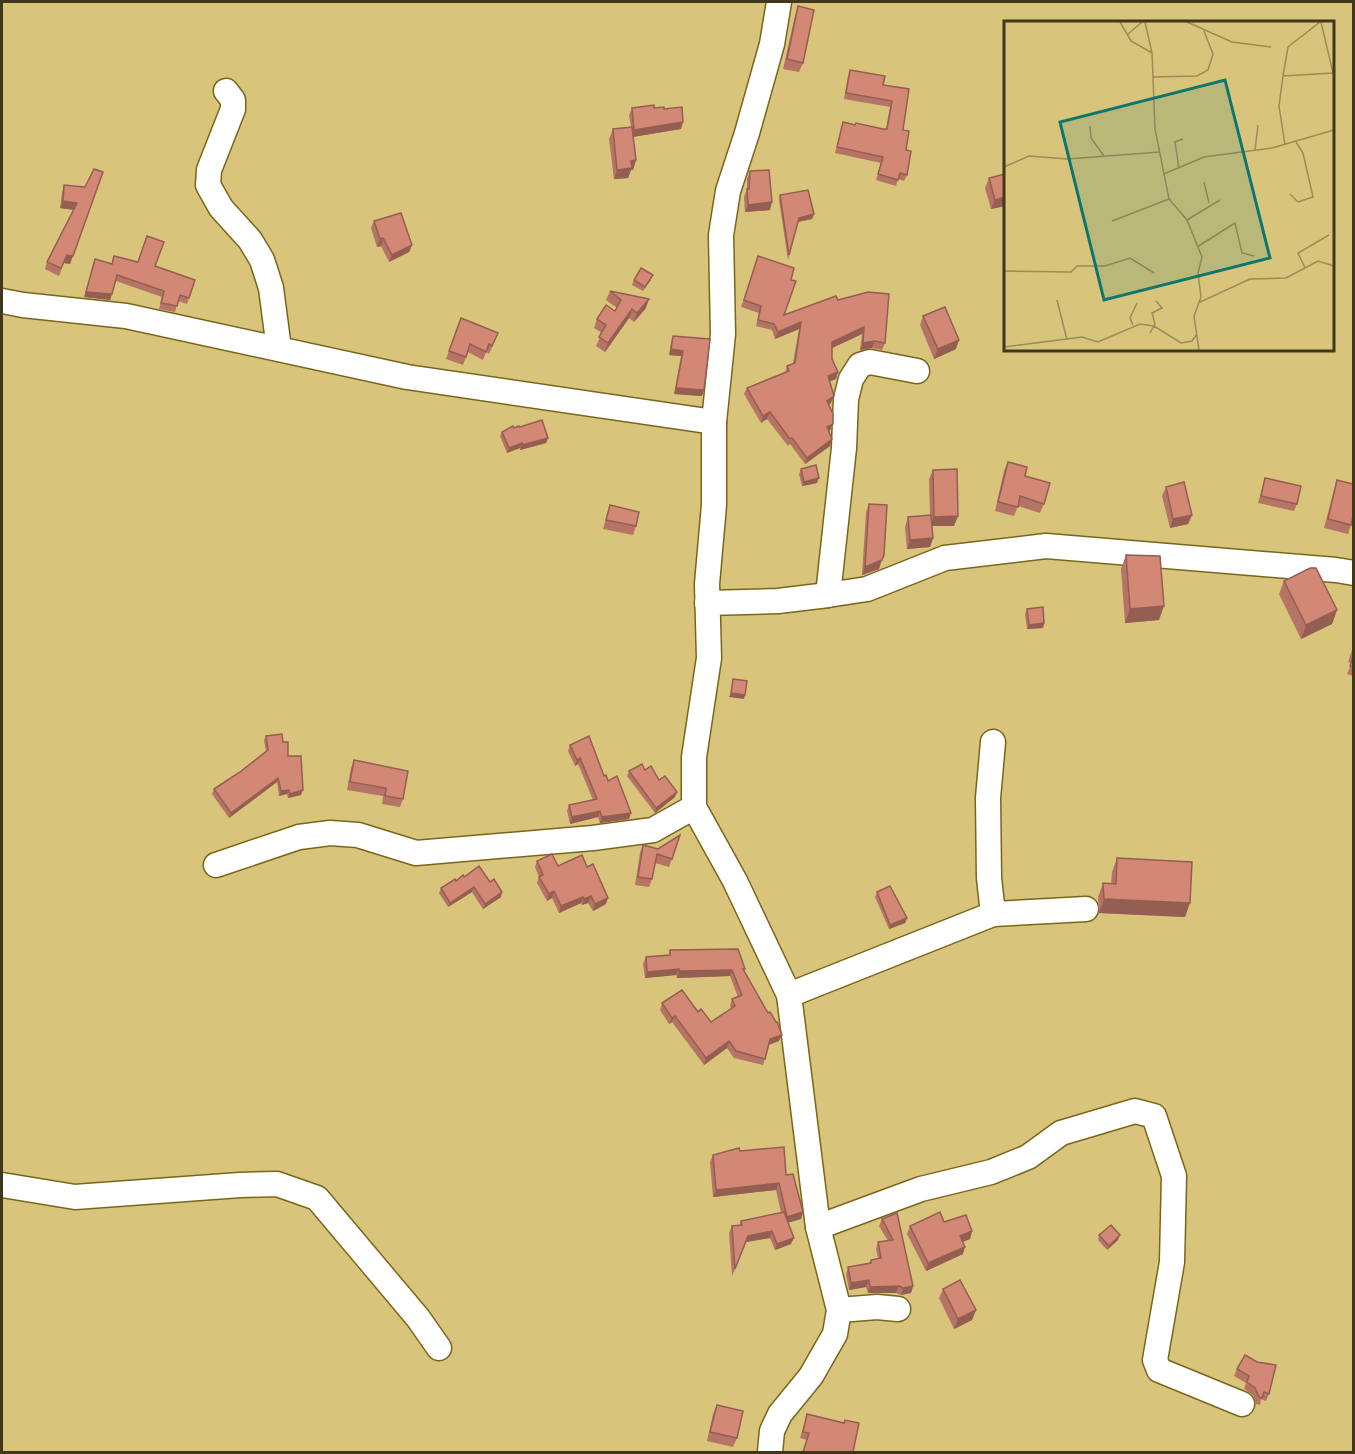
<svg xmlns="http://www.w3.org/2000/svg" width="1355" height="1454" font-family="'Open Sans',sans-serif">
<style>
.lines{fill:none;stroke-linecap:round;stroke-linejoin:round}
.minor-casing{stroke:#7a661b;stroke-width:27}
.minor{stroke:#fff;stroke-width:24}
.wall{fill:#b57465}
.shaded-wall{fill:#945e52}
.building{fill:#d38775;stroke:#945e52;stroke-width:1.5}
.inset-road{fill:none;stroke:#9c8c55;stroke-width:1.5}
.view{fill:#0f766e;fill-opacity:0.15;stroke:#0f766e;stroke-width:3}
.inset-edge{fill:none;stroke:#41381b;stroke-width:3}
</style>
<rect width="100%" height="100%" fill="#d9c47c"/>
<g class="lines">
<defs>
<g id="minor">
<path d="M226,91L233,100V109L209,170L208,185L221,208L250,240L262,260L271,288L279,349"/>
<path d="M2,301L23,305L126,316L407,377L714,422"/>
<path d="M828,595L844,448L846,399L851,379L860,365L870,362L917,371"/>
<path d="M707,603L778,601L828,595L867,589L945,558L1046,546L1336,570L1354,573"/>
<path d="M216,865L299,837L330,833L358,835L416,853L593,838L653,830L694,807"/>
<path d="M993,914L989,878L988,798L993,742"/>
<path d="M789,995L993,914L1086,909"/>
<path d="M2,1185L75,1197L240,1185L277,1184L317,1198L418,1318L439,1348"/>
<path d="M818,1227L921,1189L991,1172L1028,1157L1061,1133L1135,1111L1154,1116L1174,1176L1172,1262L1155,1360L1159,1370L1242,1404"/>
<path d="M839,1310L877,1307L898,1309"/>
<path d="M770,1452L772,1431L780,1414L811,1376L835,1334L839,1310L818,1227L789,995L735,881L694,807V757L709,658L707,584L714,505V422L723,334L721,235L728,191L747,133L772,44L779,2"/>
</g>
</defs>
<use href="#minor" class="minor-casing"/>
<use href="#minor" class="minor"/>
</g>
<g class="wall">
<path d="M798,6L803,63L799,72L783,69L795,16Z"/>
<path d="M850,70L883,85L909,89L903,130L906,150L907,175L904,181L898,179L896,186L876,180L881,163L835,153L843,122L855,125L883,129H886L890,107L844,99L848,76Z"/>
<path d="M632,108L664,109L681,129L633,137L636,160L633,170H631L628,178L614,179L609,139L613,129L631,127L629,115Z"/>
<path d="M750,171L770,210L745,212L744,197L747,189V179Z"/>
<path d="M1005,174V206L991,209L985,188L989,178Z"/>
<path d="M64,185L85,187L70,264L64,263L59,276L45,269L47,262L74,210L60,208L62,193Z"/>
<path d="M780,195L814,214L812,219L798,222L788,260L779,200Z"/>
<path d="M374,221L412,245L409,252L389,262L381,246L377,247L371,228Z"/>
<path d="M114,256L155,266L195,280L187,304L178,301L175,312L159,309L162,297L116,281L110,300L84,297L95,259L112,264Z"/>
<path d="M758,256L784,315L838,300L885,343L882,350L872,348L860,350L862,334L832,348V359L838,372L836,379L830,381L831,403L829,405L833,424L830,430L829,431L832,439L830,446L805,464L790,444L788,446L767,419L761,423L744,394L747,388L785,373L787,366L793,363L799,329L775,339L772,330L756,326L759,313L741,307Z"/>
<path d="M634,280H651L643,291L632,285Z"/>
<path d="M610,291L646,308L634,322L629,318L605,352L596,346L602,333L594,328L597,319L615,311L617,308L606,300Z"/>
<path d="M923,316L956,349L934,359L920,325Z"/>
<path d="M461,318L498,333L489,354L486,352L483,360L468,352L463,365L446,359Z"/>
<path d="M673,336L710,339L702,396L674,394L681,356L669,355L671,342Z"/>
<path d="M520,427L548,438L546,443L520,450V448L507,453L500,436L502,432Z"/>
<path d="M1008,462L1025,476L1044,504L1040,513L1018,506L1014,516L995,511L1004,471Z"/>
<path d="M801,469L817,483L802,486L799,474Z"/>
<path d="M933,470L954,526H932L933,538L930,547L907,549L905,527L908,517L930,515L929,479Z"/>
<path d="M1265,478L1297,504L1294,511L1258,503Z"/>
<path d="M1337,480L1351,525L1348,534L1324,528L1334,490Z"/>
<path d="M1166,487L1192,515L1188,524L1170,528L1162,496Z"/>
<path d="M869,504L879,569L862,575L866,512Z"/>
<path d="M610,505L636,526L633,535L603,529Z"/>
<path d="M1126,555L1159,620L1125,623L1121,569Z"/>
<path d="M1284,581L1337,610L1332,624L1301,639L1279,594Z"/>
<path d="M1027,609L1044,623L1043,628L1027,629L1025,614Z"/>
<path d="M1353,647V676L1347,674L1352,663L1348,662Z"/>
<path d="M266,736L283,742L301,795L288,798L287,794L279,796L277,782L229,818L212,794L214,789L240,772L266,752L264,740Z"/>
<path d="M570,745L604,776L608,781L629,819L600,823L598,817L570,824L567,811L569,805L593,800L578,764L575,766L568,751Z"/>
<path d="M354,760L403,799L400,807L382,804L383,796L347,790L351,768Z"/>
<path d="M645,770L659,780L675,797L655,813L627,776L629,771Z"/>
<path d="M680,835L669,867L655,863L652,879L649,887L635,885L640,853L643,845L658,849Z"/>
<path d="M1117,858L1185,917L1099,913L1098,897L1103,883L1111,884L1112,872Z"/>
<path d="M537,861L558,866L606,904L593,911L588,903L582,905L581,903L559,913L552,898L547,901L537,883L539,877L535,867Z"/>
<path d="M464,877L501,897L483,909L472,892L448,907L439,893L441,888Z"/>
<path d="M877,892L907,918L905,923L889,929L875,897Z"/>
<path d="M670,950L744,971L779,1041L769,1045L763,1065L734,1058L727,1048L704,1065L672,1022L669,1024L660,1010L662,1003L698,1012L711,1022L731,1009L730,1006L732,999L738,997L730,976L677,978L676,975L645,978L643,964L646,957L668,956Z"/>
<path d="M740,1151L786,1175L803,1212L801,1219L788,1222L791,1244L775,1250L770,1238L746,1242L732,1276L729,1233L732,1226H739L741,1221L781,1213L776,1190L713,1197L710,1162L713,1155Z"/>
<path d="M897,1213L913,1286L911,1293L901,1295L896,1293H868L866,1287L849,1290L846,1274L848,1267L869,1263L871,1260L878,1258L876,1249L878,1242L888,1241L879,1226L882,1219Z"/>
<path d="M944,1222L972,1231L970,1239L963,1241V1254L926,1271L907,1234L910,1226Z"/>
<path d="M1099,1235L1118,1240L1107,1250L1098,1240Z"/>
<path d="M943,1289L976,1310L972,1320L954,1329L939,1298Z"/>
<path d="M1245,1355L1269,1394L1266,1401L1261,1399L1260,1405L1256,1404L1253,1395L1244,1389L1246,1383L1234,1376L1237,1369Z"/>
<path d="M717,1405L737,1438L733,1447L707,1441L713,1414Z"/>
<path d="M807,1414L853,1452L800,1438Z"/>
</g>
<g class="shaded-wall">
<path d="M683,122L681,129L632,137L634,130Z"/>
<path d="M636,160L633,170H631L628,178L614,179L617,170L631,161Z"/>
<path d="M1005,197V206L991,209L995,200Z"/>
<path d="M63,201L77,203L75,210L60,208Z"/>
<path d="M772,202L770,210L745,212L748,205Z"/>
<path d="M814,214L812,219L797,222L799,218Z"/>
<path d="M383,238L381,246L377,247L380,239Z"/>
<path d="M412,245L409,252L389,262L392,255Z"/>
<path d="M67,255L73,256L70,264L64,263L59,276Z"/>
<path d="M86,292L112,294L110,300L84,297Z"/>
<path d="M649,299L646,308L634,322L637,313Z"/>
<path d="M632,309L629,318L605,352L608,343Z"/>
<path d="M801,322L799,329L775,339L778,332Z"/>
<path d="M864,327L862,334L830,349L832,342Z"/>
<path d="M959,340L956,349L934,359L938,349Z"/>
<path d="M875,341L872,348L860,350L863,343Z"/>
<path d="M671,349L683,351L681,356L669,355Z"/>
<path d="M838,372L836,379L826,383L828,376Z"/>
<path d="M676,388L704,390L702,396L674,394Z"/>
<path d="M834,396L831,403L824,408L827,401Z"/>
<path d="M770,412L767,419L761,423L763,416Z"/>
<path d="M833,424L830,430L824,434L827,427Z"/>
<path d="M548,438L546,443L520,450L522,445Z"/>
<path d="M832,439L830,446L805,464L807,458Z"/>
<path d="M522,443L520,448L507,453L509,448Z"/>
<path d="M819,478L817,483L802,486L804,482Z"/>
<path d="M1192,515L1188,524L1170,528L1173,519Z"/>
<path d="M958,516L954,526H930L934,517Z"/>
<path d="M933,538L930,547L907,549L910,540Z"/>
<path d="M882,560L879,569L862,575L865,567Z"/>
<path d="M1164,606L1159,620L1125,623L1130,609Z"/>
<path d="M1337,610L1332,624L1301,639L1306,625Z"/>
<path d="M1044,623L1043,628L1027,629L1029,625Z"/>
<path d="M731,693L745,695L744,699L729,697Z"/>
<path d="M580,758L578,764L575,766L577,760Z"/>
<path d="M278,778L277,782L229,818L231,813Z"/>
<path d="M289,790L287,794L279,796L281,791Z"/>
<path d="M303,790L301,795L288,798L290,794Z"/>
<path d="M677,792L675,797L655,813L656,808Z"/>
<path d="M600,811L598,817L570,824L572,817Z"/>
<path d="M631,813L629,819L600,823L602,817Z"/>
<path d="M474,887L472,892L448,907L450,903Z"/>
<path d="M554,891L552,898L547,901L549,894Z"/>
<path d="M502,892L501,897L483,909L485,904Z"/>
<path d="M591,896L588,903L582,905L584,899Z"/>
<path d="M583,897L581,903L559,913L561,906Z"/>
<path d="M608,898L606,904L593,911L595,904Z"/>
<path d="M1104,899L1190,903L1185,917L1099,913Z"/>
<path d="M907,918L905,923L889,929L890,925Z"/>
<path d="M679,969L676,975L645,978L647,972Z"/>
<path d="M732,970L730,976L677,978L679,971Z"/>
<path d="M675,1016L672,1022L669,1024L672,1018Z"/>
<path d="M782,1035L779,1041L768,1045L770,1039Z"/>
<path d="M729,1041L727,1048L704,1065L706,1058Z"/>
<path d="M779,1183L776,1190L713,1197L716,1190Z"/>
<path d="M803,1212L801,1219L784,1224L787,1217Z"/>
<path d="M772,1231L770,1238L746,1242L732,1276L748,1236Z"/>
<path d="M972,1231L970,1239L958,1244L960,1236Z"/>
<path d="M1120,1235L1118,1240L1107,1250L1109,1246Z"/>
<path d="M794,1238L791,1244L775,1250L777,1244Z"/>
<path d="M965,1247L963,1254L926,1271L928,1263Z"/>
<path d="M869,1280L866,1287L849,1290L851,1283Z"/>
<path d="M899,1286L896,1293H868L870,1287Z"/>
<path d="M913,1286L911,1293L901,1295L903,1288Z"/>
<path d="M976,1310L972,1320L954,1329L958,1319Z"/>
</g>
<g class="building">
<path d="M798,6L814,10L803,63L787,59Z"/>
<path d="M850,70L885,76L883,85L909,89L903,130L909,131L906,150L911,151L907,175L900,173L898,180L878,174L883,157L837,147L843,122L855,125L856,123L883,129H887L892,101L846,93Z"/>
<path d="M654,105V108L664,107V109L682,107L683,122L634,130L632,108Z"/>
<path d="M632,127L636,160L631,161L632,168L617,170L613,129Z"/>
<path d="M94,169L103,172L73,256L67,255L61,268L47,262L77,203L63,201L64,185L85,187Z"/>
<path d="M769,170L772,202L748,205L747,189H749L750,171Z"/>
<path d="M1005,174V197L995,200L989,178Z"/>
<path d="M808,190L814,214L799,218L789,255L780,195Z"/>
<path d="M401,213L412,245L392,255L383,238L380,239L374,221Z"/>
<path d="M147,236L164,242L155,266L195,280L189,298L180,295L177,306L161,303L164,291L117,275L112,294L86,292L95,259L112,264L114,256L138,262Z"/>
<path d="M758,256L794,268L791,280L796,281L784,315L836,296L838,300L868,292L889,294L885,343L875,341L863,343L864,327L832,342V359L838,372L828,376L834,396L827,401L833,414V424L827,427L832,439L807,458L792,438L790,439L770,412L763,416L747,388L789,371L787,366L795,363L801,322L778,332L774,324L758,320L761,306L744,300Z"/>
<path d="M641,268L653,275L645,287L634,280Z"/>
<path d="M610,291L649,299L637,313L632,309L608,343L599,337L606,325L597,319L606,305L615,311L621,300Z"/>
<path d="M945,307L959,340L938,349L923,316Z"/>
<path d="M461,318L498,333L492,346L489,344L486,352L470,344L466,357L449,351Z"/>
<path d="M673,336L710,339L704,390L676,388L683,351L671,349Z"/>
<path d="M542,420L548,438L522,445V443L509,448L502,432L513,426L514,428L519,426L520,427Z"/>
<path d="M1008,462L1027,467L1025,476L1050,483L1044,504L1020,496L1018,507L998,502Z"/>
<path d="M816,465L819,478L804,482L801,469Z"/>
<path d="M957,469L958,516L934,517L933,470Z"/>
<path d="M1265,478L1301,486L1297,504L1261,496Z"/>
<path d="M1337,480L1353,484V517L1351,525L1328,519Z"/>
<path d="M1184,482L1192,515L1173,519L1166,487Z"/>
<path d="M869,504L887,505L884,555L882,560L865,567Z"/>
<path d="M610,505L639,512L636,526L606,520Z"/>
<path d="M931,515L933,538L910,540L908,517Z"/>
<path d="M1126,555L1160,556L1164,606L1130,609Z"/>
<path d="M1310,568H1316L1337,610L1306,625L1284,581Z"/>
<path d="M1043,607L1044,623L1029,625L1027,609Z"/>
<path d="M1353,657V667L1350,666Z"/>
<path d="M733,679L747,681L745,695L731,693Z"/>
<path d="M282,734L283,742H288V756H301L303,790L290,794L289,790L281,791L278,778L231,813L214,789L240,772L268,750L266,736Z"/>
<path d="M589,736L604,776L606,775L608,781L617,776L631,813L602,817L600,811L572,817L569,805L597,799L580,758L577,760L570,745Z"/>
<path d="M354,760L408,771L403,799L385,796L386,788L350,782Z"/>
<path d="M642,764L645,770L651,766L659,780L665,776L677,792L656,808L629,771Z"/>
<path d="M680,835L672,859L657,854L652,879L638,877L643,845L658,849Z"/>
<path d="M552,854L558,866L582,855L587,867L593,864L608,898L595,904L591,896L584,899L583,897L561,906L554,891L549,894L539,877L543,875L537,861Z"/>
<path d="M1117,858L1192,862L1190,903L1104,899L1103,883L1116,884Z"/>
<path d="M479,866L490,882L494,879L502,892L485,904L474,887L450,903L441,888L455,879L456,881L463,875L464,877Z"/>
<path d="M890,886L907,918L890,925L877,892Z"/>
<path d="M738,949L745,969H743L768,1013L770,1012L776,1022H777L782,1035L770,1039L765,1059L736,1051L729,1041L706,1058L675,1016L672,1018L662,1003L682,990L698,1012L701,1009L711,1022L735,1006L732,999L742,995L732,970L679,971V969L647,972L646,957L670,955V950Z"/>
<path d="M784,1147L786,1175L793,1174L803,1212L787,1217L779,1183L716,1190L713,1155L739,1148L740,1151Z"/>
<path d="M784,1212L794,1238L777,1244L772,1231L748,1236L735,1269L732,1226L742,1225L741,1221Z"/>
<path d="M940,1212L944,1222L966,1215L972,1231L960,1236L965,1247L928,1263L910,1226Z"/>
<path d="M897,1213L913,1286L903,1288L899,1286L870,1287L869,1280L851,1283L848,1267L871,1263V1260L881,1258L878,1242L893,1240L882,1219Z"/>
<path d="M1111,1225L1120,1235L1109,1246L1099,1235Z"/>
<path d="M960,1280L976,1310L958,1319L943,1289Z"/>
<path d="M1245,1355L1257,1362L1276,1365L1269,1394L1264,1392L1262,1398L1259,1397L1255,1388L1247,1382L1249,1376L1237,1369Z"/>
<path d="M717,1405L743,1411L737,1438L710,1432Z"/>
<path d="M807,1414L844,1423L845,1420L859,1423L853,1452H803L809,1433L803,1432Z"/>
</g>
<g transform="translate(1004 21)">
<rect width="330" height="330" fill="#d9c47c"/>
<path class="inset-road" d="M116,1L127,20L148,32L149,56M141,1L148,32M183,1L228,21L267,26M123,14L138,1M279,55L284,26L316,1M86,105L87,117L100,135M281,124L275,85L279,55L329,52L317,1M251,129L254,104M0,146L25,135L63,138L156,131M175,148L171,121L179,118M160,153L200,136L268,127L330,109M200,161L205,182M286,173L294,181L309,176L299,132L292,121M183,199L216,179M108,200L165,178M193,226L231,202L238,232L250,235M301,247L294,232L325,214M0,250L67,251L73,245H101L126,237L150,252M53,279L63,319M194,282L246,258L282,257L314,240L330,245M129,304L126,297L133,282M146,312L151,303L148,292L158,287L152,280M0,326L78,316L94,321L136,303L150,305L177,322L188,320L193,313M195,329L190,295L197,276L194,252L198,236L183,199L165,178L151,108L149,56L193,55L204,49L209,33L200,10"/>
<path class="view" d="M221,59L266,237L100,279L56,101Z"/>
<rect width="330" height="330" class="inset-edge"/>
</g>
<rect width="1355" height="1454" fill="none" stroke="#41381b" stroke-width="6"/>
</svg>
